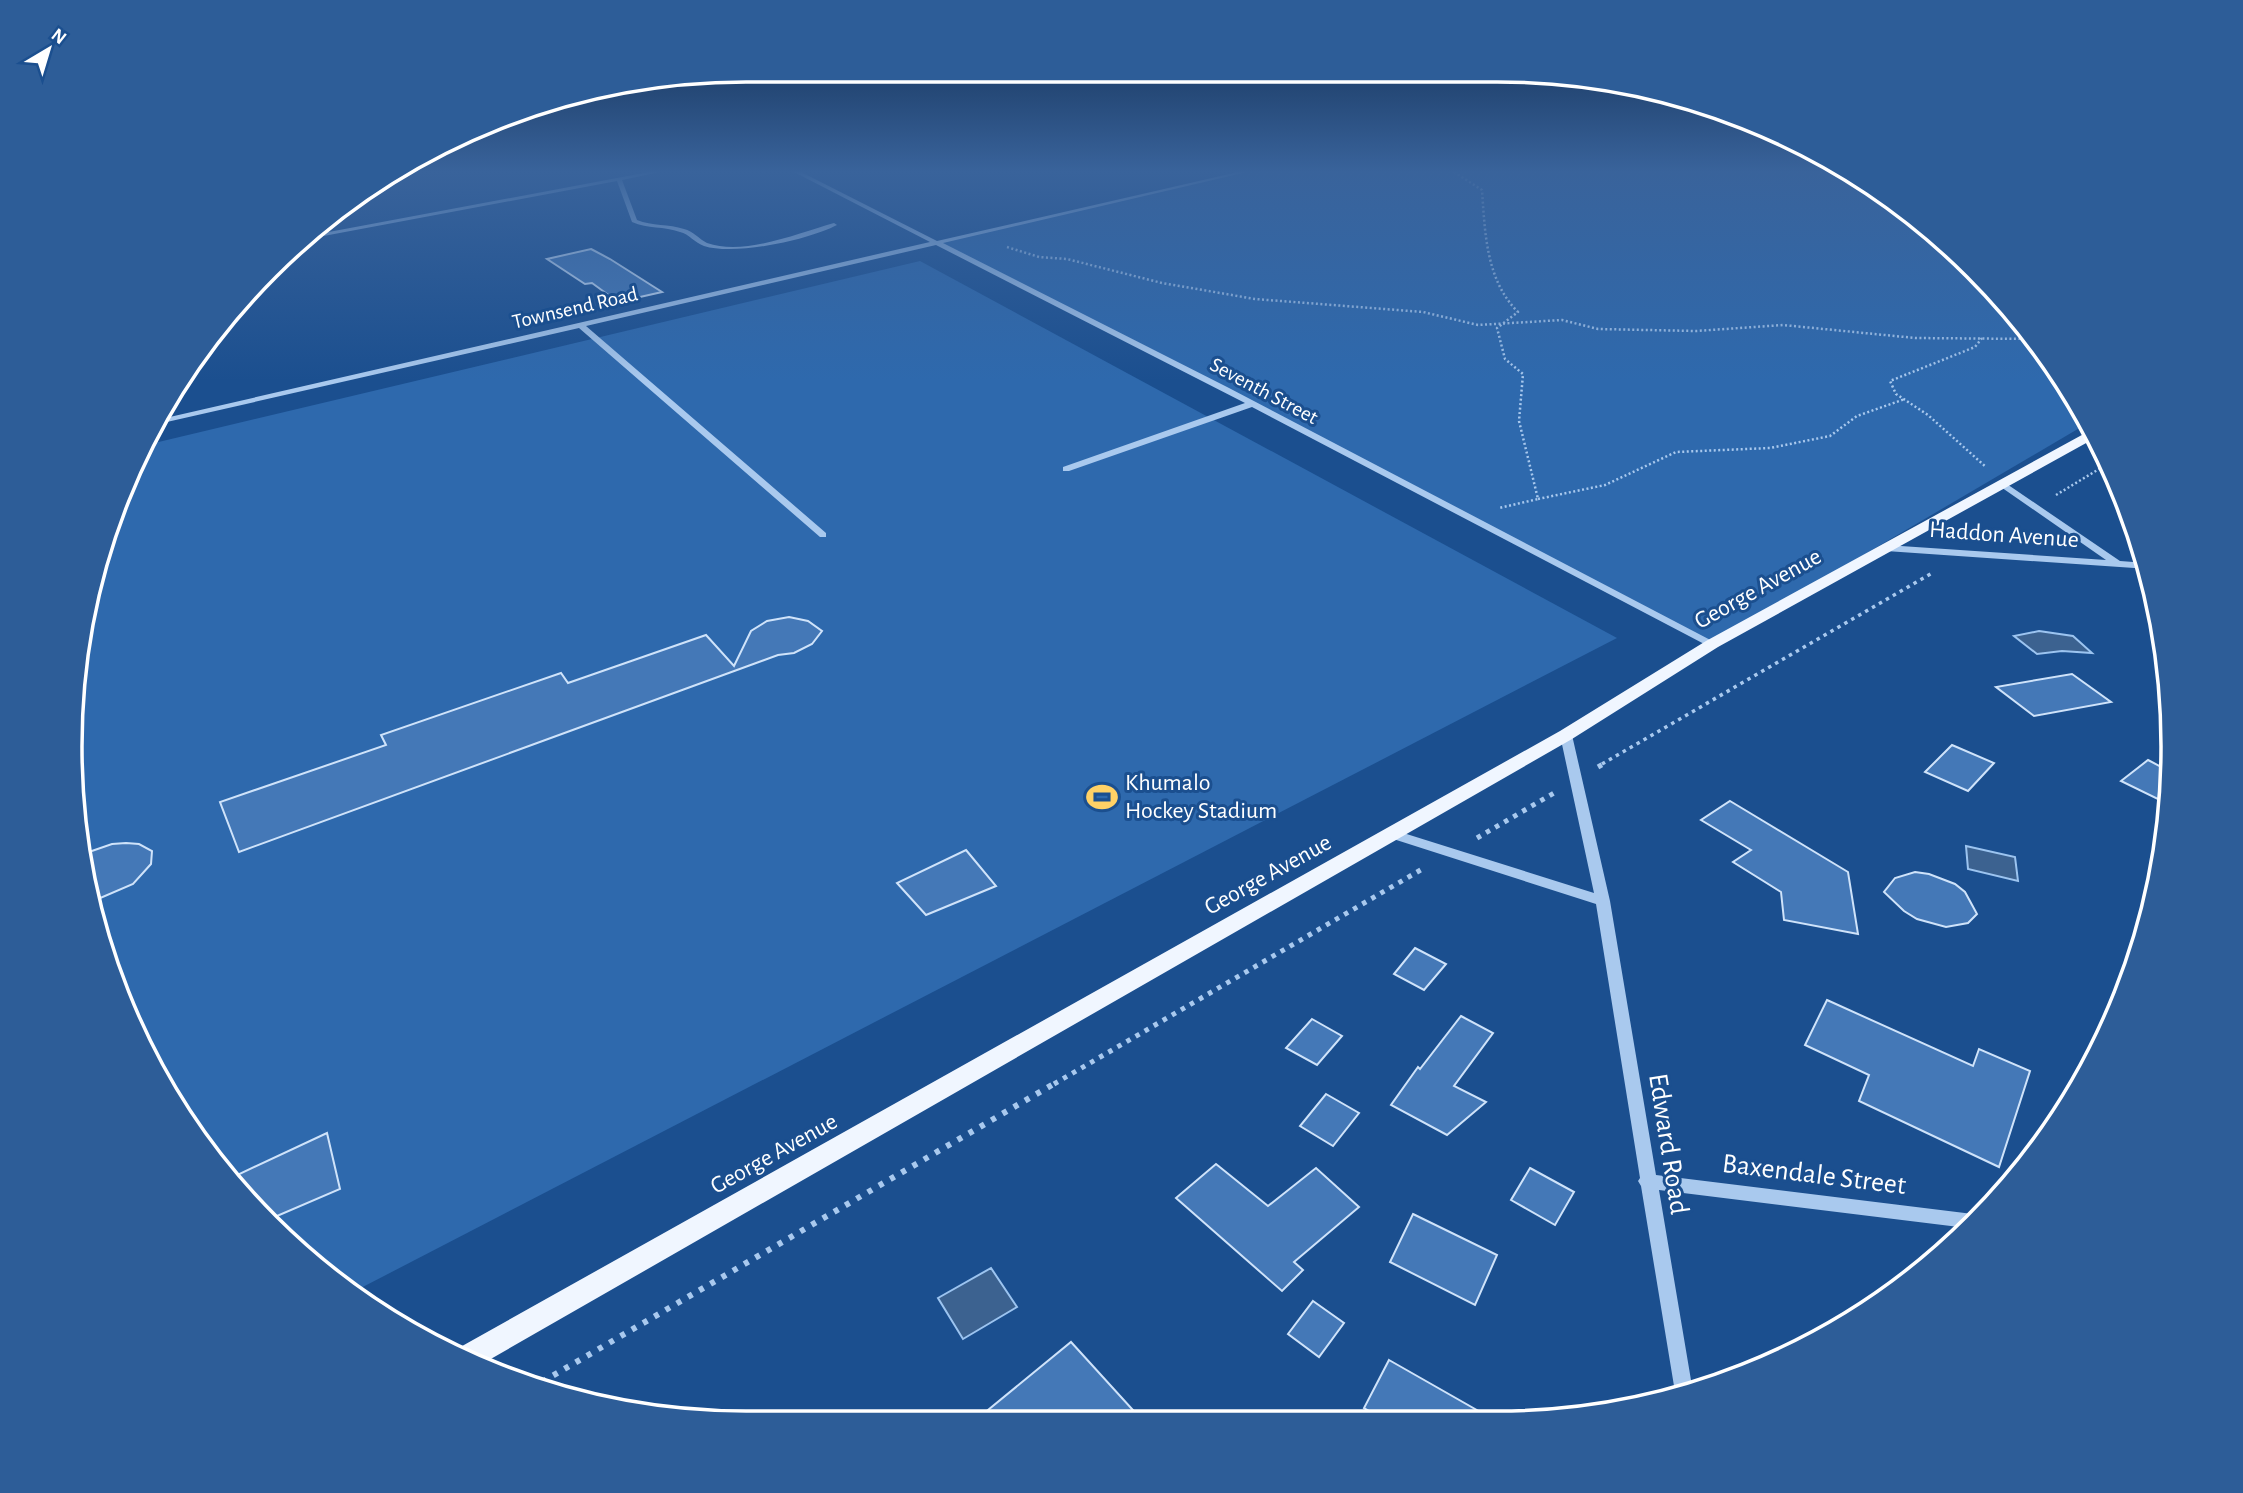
<svg xmlns="http://www.w3.org/2000/svg" width="2243" height="1493" font-family="'Alegreya Sans',sans-serif">
<style>
.green{fill:#2e69ad}
.water{fill:#3c6290;stroke:#9cc4f0;stroke-width:2}
.building{fill:#4478b7;stroke:#cfe3fa;stroke-width:2}
.lines{fill:none;stroke-linecap:round;stroke-linejoin:round}
.path-far3{stroke:#a9c9ee;stroke-width:2.5;stroke-dasharray:2 2.5;stroke-linecap:butt}
.path-far2{stroke:#a9c9ee;stroke-width:3.5;stroke-dasharray:3.5 4.5;stroke-linecap:butt}
.path-far1{stroke:#a9c9ee;stroke-width:5;stroke-dasharray:4.5 6;stroke-linecap:butt}
.path{stroke:#a9c9ee;stroke-width:6;stroke-dasharray:5 8;stroke-linecap:butt}
.minor{fill:#a9c9ee;fill-rule:evenodd}
.major{fill:#f0f6ff;fill-rule:evenodd}
.labels{text-anchor:middle;dominant-baseline:central;stroke-width:6;stroke-linejoin:round;paint-order:stroke}
.far-street-label{font-size:21px;fill:#fff;stroke:#1b4f8f}
.street-label{font-size:24px;fill:#fff;stroke:#1b4f8f}
.poi-label{font-size:24px;fill:#fff;stroke:#1b4f8f;text-anchor:start}
.near-street-label{font-size:28px;fill:#fff;stroke:#1b4f8f}
.rim{fill:none;stroke:#fff;stroke-width:3.5}
</style>
<rect width="100%" height="100%" fill="#1b4f8f"/>
<g class="green">
<path d="M1243,172H1843L1943,238L2033,335L2088,423L1712,644L937,242Z"/>
<path d="M920,261L1617,638L355,1291L300,1255L161,1085L93,921L71,702L121,488L146,445Z"/>
</g>
<g class="water">
<path d="M2039,631L2073,636L2092,653L2062,651L2037,654L2014,636Z"/>
<path d="M1966,846L2015,857L2018,881L1968,869Z"/>
<path d="M991,1268L1017,1307L963,1339L938,1298Z"/>
</g>
<g class="building">
<path d="M591,249L610,259L662,292L618,302L592,283L585,284L547,259Z"/>
<path d="M789,617L808,621L822,631L812,644L794,653L778,655L239,852L220,802L386,745L381,735L561,673L568,683L706,635L734,666L751,631L767,621Z"/>
<path d="M2072,674L2111,702L2034,716L1996,687Z"/>
<path d="M1952,745L1994,763L1968,791L1925,772Z"/>
<path d="M2148,760L2169,771L2168,804L2121,781Z"/>
<path d="M1730,801L1848,872L1858,934L1784,920L1781,892L1733,862L1751,850L1701,820Z"/>
<path d="M126,843L139,844L152,851L151,864L133,884L91,902L86,853L112,844Z"/>
<path d="M966,850L996,886L926,915L897,883Z"/>
<path d="M1915,872L1929,874L1955,884L1965,892L1977,914L1968,923L1946,927L1917,919L1904,911L1884,892L1895,878Z"/>
<path d="M1415,948L1446,964L1424,990L1394,974Z"/>
<path d="M1827,1000L1973,1066L1979,1049L2030,1071L1999,1167L1859,1101L1869,1075L1805,1045Z"/>
<path d="M1461,1016L1493,1033L1454,1086L1486,1102L1447,1135L1391,1105L1418,1067L1420,1069Z"/>
<path d="M1312,1019L1342,1036L1317,1065L1286,1048Z"/>
<path d="M1326,1094L1359,1113L1333,1146L1300,1126Z"/>
<path d="M327,1133L340,1189L270,1219L235,1176Z"/>
<path d="M1216,1164L1268,1206L1316,1168L1359,1207L1294,1262L1303,1270L1282,1291L1176,1198Z"/>
<path d="M1530,1168L1574,1192L1555,1225L1511,1200Z"/>
<path d="M1413,1214L1497,1255L1475,1305L1390,1262Z"/>
<path d="M1313,1301L1344,1323L1319,1357L1288,1334Z"/>
<path d="M1071,1342L1142,1420L977,1419Z"/>
<path d="M1389,1360L1496,1421H1386L1364,1408Z"/>
</g>
<g class="lines">
<g class="path-far3">
<path d="M1454,172L1482,190C1485,233 1486,280 1518,312L1497,328L1505,359L1523,374L1519,421L1538,499L1499,508"/>
<path d="M1007,247L1039,257L1067,259L1162,283L1255,299L1423,312L1478,325L1562,320L1598,329L1696,331L1783,325L1915,338L2036,339"/>
<path d="M1982,338L1975,347L1890,381L1896,394L1928,415L1986,467"/>
<path d="M2056,495L2109,463"/>
<path d="M1538,499L1605,485L1676,452L1770,448L1830,436L1857,416L1905,399"/>
</g>
<path class="path-far2" d="M1602,764L1932,573"/>
<g class="path-far1">
<path d="M1598,767L1605,763"/>
<path d="M1477,838L1554,793"/>
<path d="M1054,1084L1424,868"/>
</g>
<path class="path" d="M542,1382L1057,1082"/>
<g class="minor">
<path d="M649,172H660L622,180L637,220C652,226 669,224 684,229C693,231 699,239 707,243C745,256 798,233 834,223L837,225C808,240 735,256 704,246C695,243 689,234 680,232C664,226 648,229 632,222L617,181L313,238L318,234Z"/>
<path d="M794,172H801L937,241L1238,172H1247L943,243L1229,388L1718,644L1712,647L1708,646L1252,407L1069,471H1063V467L1245,403L936,245L586,326L826,533V537H820L579,328L158,424L161,419L930,242Z"/>
<path d="M2001,480L2120,561L2147,563L2149,569L1886,551L1881,548L1886,545L2106,560L1998,485L1996,483Z"/>
<path d="M1566,731L1572,735L1610,901L1656,1175L1981,1215L1967,1228L1659,1190L1693,1392L1676,1398L1641,1186L1638,1181L1640,1178L1596,904L1387,837L1385,834L1387,831H1397L1594,893L1560,735Z"/>
</g>
<path class="major" d="M2091,430L2097,437L1718,647L1572,739L482,1364L453,1355L455,1350L1560,731L1706,641Z"/>
</g>
<linearGradient id="sky" x2="0" y2="1"><stop stop-color="#0f2b4f"/><stop offset="0.45" stop-color="#39639b"/><stop offset="1" stop-color="#39639b" stop-opacity="0"/></linearGradient>
<rect width="2243" height="381" fill="url(#sky)"/>
<defs>
<symbol id="stadium-bare" viewBox="-9 -9 18 18"><path d="M0-5a6.5 5 0 1 0 0 10a6.5 5 0 1 0 0-10ZM-3.5-1.8h7v3.6h-7Z" fill="#ffd166" stroke="#1b4f8f" stroke-width="2.5" paint-order="stroke"/></symbol>
</defs>
<g fill-rule="evenodd">
<use href="#stadium-bare" x="1080" y="775" width="44" height="44"/>
</g>
<g class="labels">
<g class="far-street-label">
<text transform="translate(575 308) rotate(-13)">Townsend Road</text>
<text transform="translate(1264 391) rotate(28)">Seventh Street</text>
</g>
<g class="street-label">
<text transform="translate(2004 535) rotate(4)">Haddon Avenue</text>
<text transform="translate(1758 589) rotate(-29)">George Avenue</text>
<text transform="translate(1268 875) rotate(-29)">George Avenue</text>
<text transform="translate(774 1154) rotate(-29)">George Avenue</text>
</g>
<g class="poi-label">
<text x="1125" y="783">Khumalo<tspan x="1125" dy="28">Hockey Stadium</tspan></text>
</g>
<g class="near-street-label">
<text transform="translate(1668 1144) rotate(81)">Edward Road</text>
<text transform="translate(1814 1175) rotate(7)">Baxendale Street</text>
</g>
</g>
<path d="M0 0H2243V1493H0ZM746 82H1497A664 664 0 0 1 2161 746V747A664 664 0 0 1 1497 1411H746A664 664 0 0 1 82 747V746A664 664 0 0 1 746 82Z" fill="#2d5d98" fill-rule="evenodd"/>
<path class="rim" d="M746 82H1497A664 664 0 0 1 2161 746V747A664 664 0 0 1 1497 1411H746A664 664 0 0 1 82 747V746A664 664 0 0 1 746 82Z"/>
<g transform="translate(49 49) rotate(38)" stroke="#1b4f8f" stroke-width="5" paint-order="stroke">
<path d="M0-5L12 26L0 18L-12 26Z" fill="#ffffff"/>
<text y="-10" font-size="19" font-weight="bold" text-anchor="middle" fill="#ffffff">N</text>
</g>
</svg>
